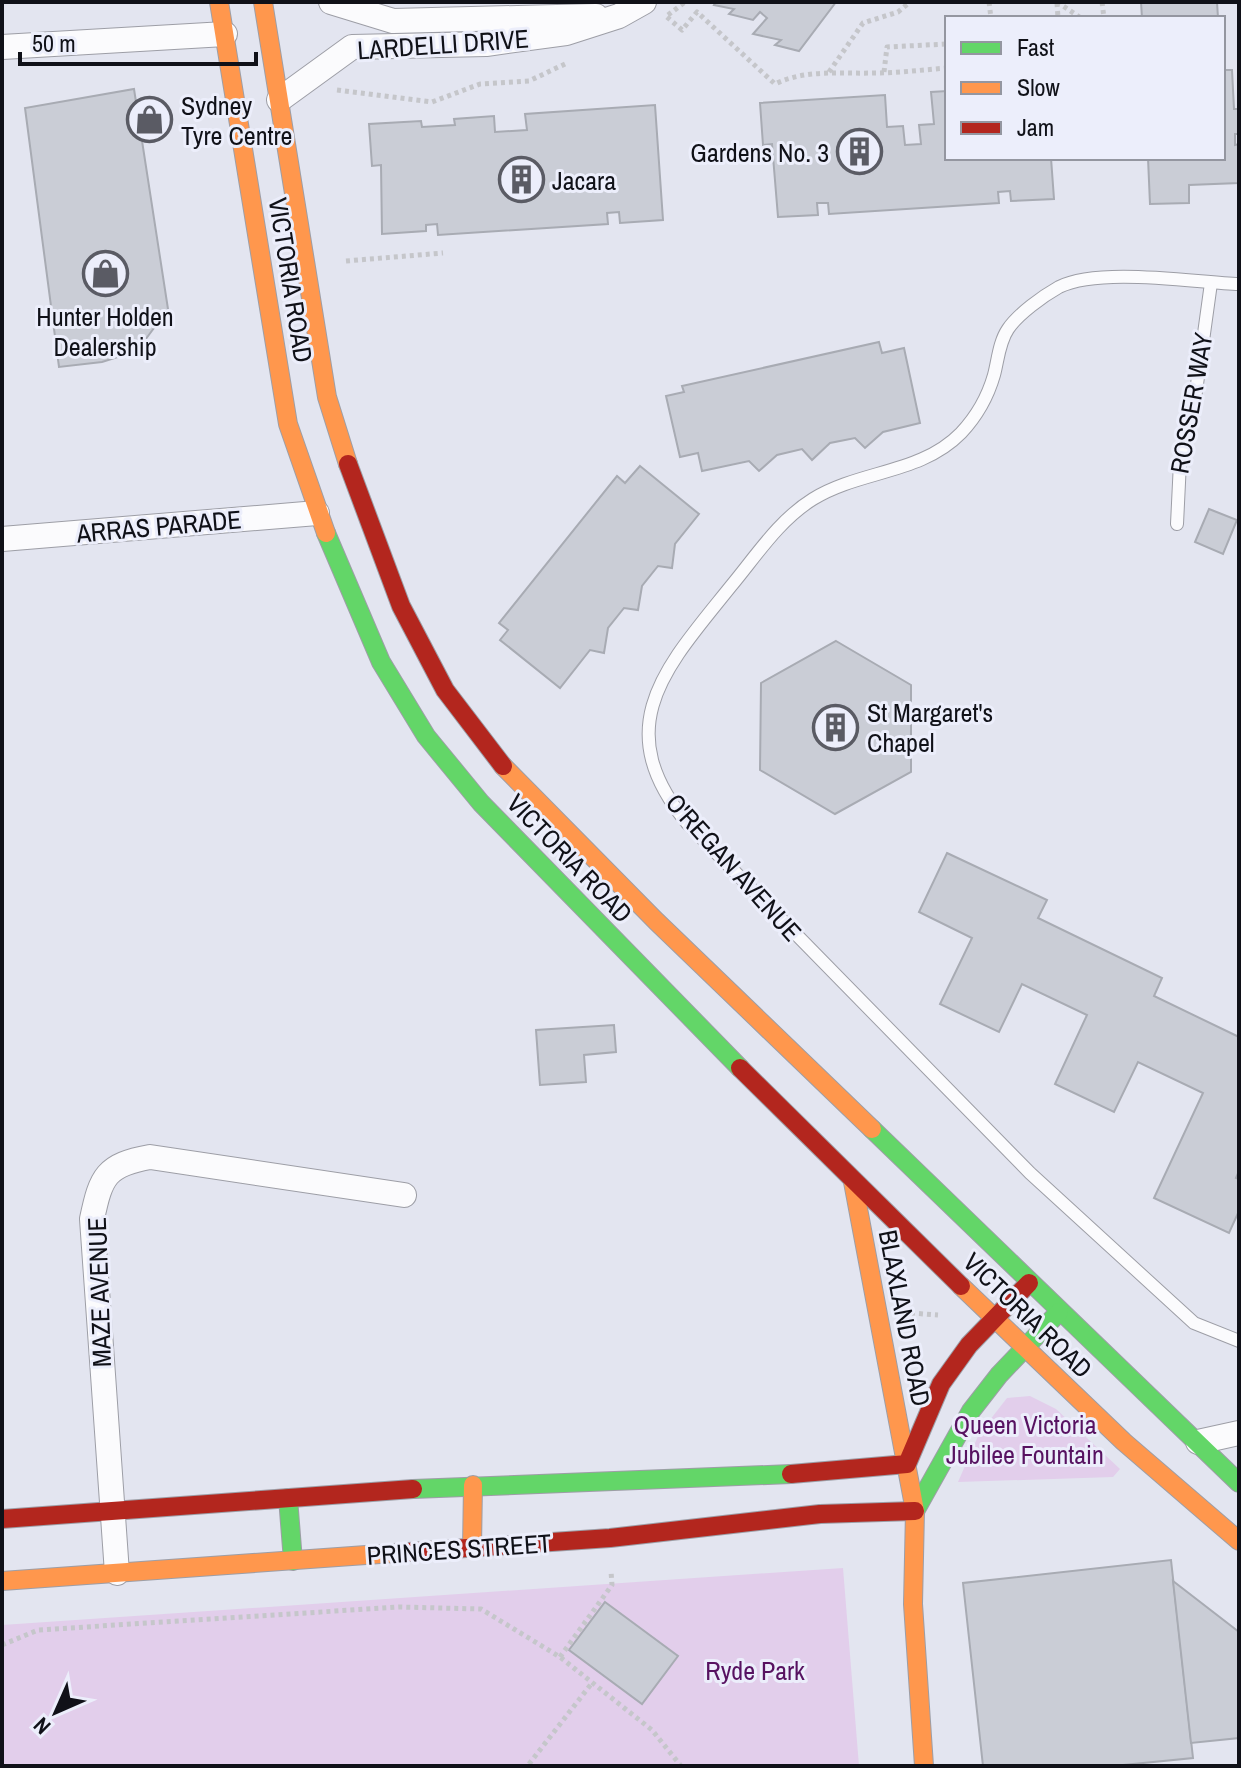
<svg xmlns="http://www.w3.org/2000/svg" width="1241" height="1768" font-family="'Archivo Narrow',sans-serif">
<style>
.park{fill:#e2ceeb}
.building{fill:#cacdd6;stroke:#a8abb3;stroke-width:2}
.lines{fill:none;stroke-linecap:round;stroke-linejoin:round}
.lane-casing{stroke:#9d9ea6;stroke-width:14}
.street-casing{stroke:#9d9ea6;stroke-width:26}
.fast-casing{stroke:#9d9ea6;stroke-width:20}
.slow-casing{stroke:#9d9ea6;stroke-width:20}
.jam-casing{stroke:#9d9ea6;stroke-width:20}
.path{stroke:#c5c6ca;stroke-width:5;stroke-dasharray:4 4;stroke-linecap:butt}
.lane{stroke:#fbfbfd;stroke-width:12}
.street{stroke:#fbfbfd;stroke-width:24}
.fast{stroke:#63d668;stroke-width:18}
.slow{stroke:#ff974d;stroke-width:18}
.jam{stroke:#b3261e;stroke-width:18}
.labels{text-anchor:middle;dominant-baseline:central;stroke-width:6;stroke-linejoin:round;paint-order:stroke}
.street-label{font-size:26px;fill:#101118;stroke:#eceefb}
.poi-label{font-size:26px;fill:#101118;stroke:#eceefb;text-anchor:start}
.park-label{font-size:26px;fill:#571261;stroke:#eceefb}
</style>
<rect width="100%" height="100%" fill="#e3e5f0"/>
<g class="park">
<path d="M1030,1396L1056,1409L1120,1469L1113,1477L958,1482L979,1434L1007,1398Z"/>
<path d="M843,1568L859,1766H2V1625Z"/>
</g>
<g class="building">
<path d="M716,2H836L799,51L775,45L781,40L753,34L767,18L760,12L753,20L729,14L734,9L714,5Z"/>
<path d="M1141,2H1217L1218,18H1142Z"/>
<path d="M1223,70H1232L1234,109H1239V134H1235V145L1239,144V183L1189,185V203L1150,204L1148,158H1223Z"/>
<path d="M134,89L168,309L137,351L102,362L59,367L25,108Z"/>
<path d="M947,91V158H1051L1054,199L1011,201L1010,191L998,192L999,203L829,214L828,203H817L818,215L778,217L772,144L763,145L760,103L885,95L887,127L903,126L905,145L921,144L919,125L934,124L931,92Z"/>
<path d="M655,105L663,220L620,223L619,212L607,213L608,224L438,235L437,224L426,225V231L382,234L381,165L372,166L369,124L421,121L422,127L455,125L454,119L494,116L495,132L527,130L525,114Z"/>
<path d="M879,342L882,353L904,348L920,423L883,432L865,448L855,438L830,443L812,460L802,449L777,455L759,471L749,461L702,471L698,453L680,457L666,396L684,392L682,386Z"/>
<path d="M640,466L699,514L675,544L672,568L658,566L642,586L638,610L624,608L608,628L604,653L590,650L560,688L500,640L508,630L499,623L617,476L625,483Z"/>
<path d="M1209,509L1237,520L1223,554L1195,542Z"/>
<path d="M836,641L911,685V772L835,814L760,770L761,683Z"/>
<path d="M947,853L1047,900L1038,918L1162,978L1154,996L1239,1037V1171L1236,1178L1239,1179V1211L1229,1233L1154,1198L1203,1093L1138,1062L1114,1112L1055,1084L1087,1015L1022,984L999,1032L940,1004L972,938L919,912Z"/>
<path d="M614,1025L616,1052L584,1055L586,1082L540,1085L536,1030Z"/>
<path d="M1171,1560L1193,1758L1113,1766H983L963,1583Z"/>
<path d="M1173,1581L1239,1632V1738L1191,1743Z"/>
<path d="M605,1602L678,1656L642,1704L569,1650Z"/>
</g>
<g class="lines">
<defs>
<g id="lane">
<path d="M1239,284C1192,282 1099,267 1059,287C1043,296 1018,314 1008,329C999,342 998,360 994,375C988,396 976,417 961,433C921,474 860,470 813,499C779,520 756,556 731,586C667,666 607,726 687,823L1030,1173L1194,1323L1239,1341"/>
<path d="M1177,524L1180,462L1193,413L1211,283"/>
</g>
<g id="street">
<path d="M331,2L393,21L596,16"/>
<path d="M2,47L225,34"/>
<path d="M279,100L352,47L486,44L566,33L619,16L644,2"/>
<path d="M2,539L317,513"/>
<path d="M1198,1442L1239,1433"/>
<path d="M117,1573L92,1219C101,1176 106,1165 150,1157L404,1195"/>
</g>
<g id="fast">
<path d="M326,533L381,662L426,736L481,803L740,1068"/>
<path d="M872,1129L1239,1483"/>
<path d="M413,1489L791,1474"/>
<path d="M288,1498L293,1561"/>
<path d="M915,1511L971,1411L999,1375L1059,1312"/>
</g>
<g id="slow">
<path d="M219,2L288,424L326,533"/>
<path d="M263,2L327,397L348,464"/>
<path d="M503,766L656,921L872,1129"/>
<path d="M853,1182L915,1511L913,1604L924,1766"/>
<path d="M961,1286L1124,1442L1239,1541"/>
<path d="M472,1548L473,1485"/>
<path d="M2,1581L394,1553"/>
</g>
<g id="jam">
<path d="M348,464L401,606L445,690L503,766"/>
<path d="M740,1068L961,1286"/>
<path d="M791,1474L907,1464L941,1384L969,1345L1029,1283"/>
<path d="M2,1519L413,1489"/>
<path d="M394,1553L610,1538L820,1514L915,1511"/>
</g>
</defs>
<use href="#lane" class="lane-casing"/>
<use href="#street" class="street-casing"/>
<use href="#fast" class="fast-casing"/>
<use href="#slow" class="slow-casing"/>
<use href="#jam" class="jam-casing"/>
<g class="path">
<path d="M989,2L991,18"/>
<path d="M1057,2L1081,18"/>
<path d="M1102,2L1104,18"/>
<path d="M1057,3L1058,18"/>
<path d="M668,15L685,2"/>
<path d="M667,17L682,30L697,12L775,84C806,69 839,74 873,73C897,73 922,70 947,68"/>
<path d="M829,72L863,23L898,12L910,2"/>
<path d="M884,72L887,47L947,44"/>
<path d="M337,90L432,102L480,84L529,81L567,63"/>
<path d="M346,261L443,253"/>
<path d="M911,1313L938,1315"/>
<path d="M2,1645L38,1630L399,1607L481,1609L560,1657L652,1730L681,1766"/>
<path d="M560,1657L612,1585L611,1571"/>
<path d="M529,1764L592,1683"/>
</g>
<use href="#lane" class="lane"/>
<use href="#street" class="street"/>
<use href="#fast" class="fast"/>
<use href="#slow" class="slow"/>
<use href="#jam" class="jam"/>
</g>
<defs>
<symbol id="shop-ring" viewBox="-11 -11 22 22"><circle r="9.5" fill="#eceefb" stroke="#5a5b64" stroke-width="1.5"/><path d="M-5-2.5h2.3a2.7 3.5 0 0 1 5.4 0H5L5.5 6h-11ZM-1.5-2.5h3a1.5 2.3 0 0 0-3 0Z" fill="#5a5b64"/></symbol>
<symbol id="building-ring" viewBox="-11 -11 22 22"><circle r="9.5" fill="#eceefb" stroke="#5a5b64" stroke-width="1.5"/><path d="M-4-6H4V6H1V3H-1V6H-4ZM-2.5-4.3h1.7v1.8h-1.7ZM.8-4.3h1.7v1.8H.8ZM-2.5-1h1.7V.8h-1.7ZM.8-1h1.7V.8H.8Z" fill="#5a5b64"/></symbol>
</defs>
<g fill-rule="evenodd">
<use href="#shop-ring" x="124" y="94" width="51" height="51"/>
<use href="#building-ring" x="834" y="126" width="51" height="51"/>
<use href="#building-ring" x="496" y="154" width="51" height="51"/>
<use href="#shop-ring" x="80" y="248" width="51" height="51"/>
<use href="#building-ring" x="810" y="702" width="51" height="51"/>
</g>
<g class="labels">
<g class="street-label">
<text transform="translate(443 44) rotate(-4)">LARDELLI DRIVE</text>
<text transform="translate(291 280) rotate(81)">VICTORIA ROAD</text>
<text transform="translate(1191 403) rotate(-80)">ROSSER WAY</text>
<text transform="translate(159 526) rotate(-5)">ARRAS PARADE</text>
<text transform="translate(570 858) rotate(46)">VICTORIA ROAD</text>
<text transform="translate(734 867) rotate(48)">O'REGAN AVENUE</text>
<text transform="translate(99 1292) rotate(-92)">MAZE AVENUE</text>
<text transform="translate(1028 1315) rotate(44)">VICTORIA ROAD</text>
<text transform="translate(905 1318) rotate(79)">BLAXLAND ROAD</text>
<text transform="translate(459 1549) rotate(-4)">PRINCES STREET</text>
</g>
<g class="poi-label">
<text x="181" y="105">Sydney<tspan x="181" dy="30">Tyre Centre</tspan></text>
<text x="829" y="152" text-anchor="end">Gardens No. 3</text>
<text x="552" y="180">Jacara</text>
<text x="105" y="316" text-anchor="middle">Hunter Holden<tspan x="105" dy="30">Dealership</tspan></text>
<text x="867" y="712">St Margaret's<tspan x="867" dy="30">Chapel</tspan></text>
</g>
<g class="park-label">
<text x="1025" y="1424">Queen Victoria<tspan x="1025" dy="30">Jubilee Fountain</tspan></text>
<text x="755" y="1670">Ryde Park</text>
</g>
</g>
<rect width="1241" height="1768" fill="none" stroke="#101118" stroke-width="8"/>
<rect x="945" y="16" width="280" height="144" fill="#eceefb" stroke="#9496a0" stroke-width="2"/>
<rect x="961" y="42" width="40" height="12" fill="#63d668" stroke="#9496a0" stroke-width="2"/>
<text x="1017" y="56" font-size="24" fill="#101118">Fast</text>
<rect x="961" y="82" width="40" height="12" fill="#ff974d" stroke="#9496a0" stroke-width="2"/>
<text x="1017" y="96" font-size="24" fill="#101118">Slow</text>
<rect x="961" y="122" width="40" height="12" fill="#b3261e" stroke="#9496a0" stroke-width="2"/>
<text x="1017" y="136" font-size="24" fill="#101118">Jam</text>
<g transform="translate(56 1712) rotate(225)" stroke="#eceefb" stroke-width="6" paint-order="stroke">
<path d="M0-6L14 30L0 20L-14 30Z" fill="#101118"/>
<text y="-12" font-size="22" font-weight="bold" text-anchor="middle" fill="#101118">N</text>
</g>
<path d="M20 52v12h236v-12" fill="none" stroke="#101118" stroke-width="4"/>
<text x="32" y="52" font-size="24" fill="#101118" stroke="#eceefb" stroke-width="6" paint-order="stroke">50 m</text>
</svg>
